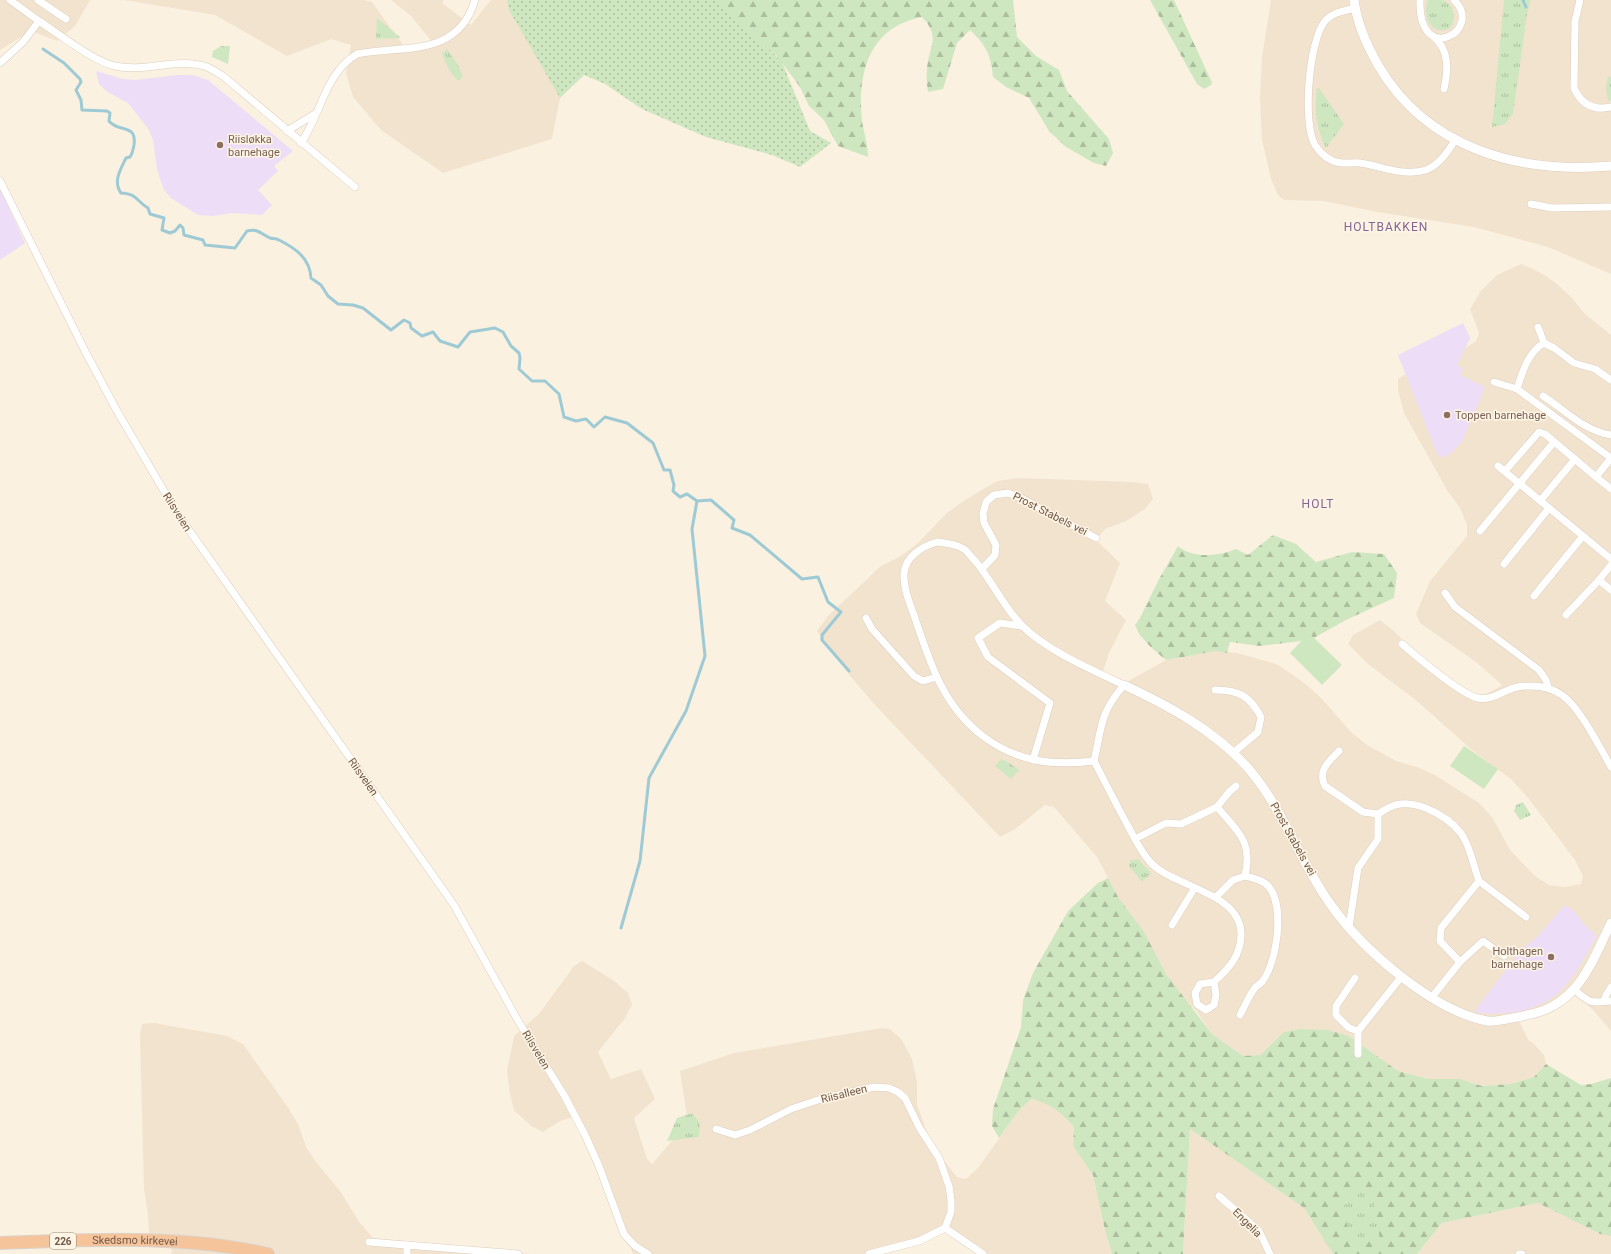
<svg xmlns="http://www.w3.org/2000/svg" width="1611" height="1254" font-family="Roboto,sans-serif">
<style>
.residential{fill:#f2e3cf}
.education{fill:#eeddf7}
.grass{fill:url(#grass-dots)}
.forest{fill:url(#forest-firs)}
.park{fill:url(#park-tufts)}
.garden{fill:#cfe7c0}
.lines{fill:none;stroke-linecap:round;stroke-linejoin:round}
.stream{stroke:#9dcad4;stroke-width:3}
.minor-casing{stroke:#decdbc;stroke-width:8}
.tertiary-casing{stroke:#decdbc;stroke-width:10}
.trunk-casing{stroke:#dad4d0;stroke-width:14}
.minor{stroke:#fff;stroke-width:7}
.tertiary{stroke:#fff;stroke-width:9}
.trunk{stroke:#f5c49a;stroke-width:12}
.education-dot{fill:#8d6e63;stroke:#fef5e5;stroke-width:1.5}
.labels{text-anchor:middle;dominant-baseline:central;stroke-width:3;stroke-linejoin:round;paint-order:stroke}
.shield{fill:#fef5e5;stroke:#9b8778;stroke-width:1}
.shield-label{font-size:10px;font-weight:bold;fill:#705849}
.education-label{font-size:11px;fill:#785e54;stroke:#fef5e5;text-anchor:start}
.street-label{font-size:11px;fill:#705849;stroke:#fef5e5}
.neighbourhood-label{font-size:12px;letter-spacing:1px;fill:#846493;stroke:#fef5e5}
</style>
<defs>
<pattern id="grass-dots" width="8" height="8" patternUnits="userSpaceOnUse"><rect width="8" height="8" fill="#cfe7c0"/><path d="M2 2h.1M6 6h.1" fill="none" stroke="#acbe9e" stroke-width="1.8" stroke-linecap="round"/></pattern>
<pattern id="forest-firs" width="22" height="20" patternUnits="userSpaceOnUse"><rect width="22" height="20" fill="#cfe7c0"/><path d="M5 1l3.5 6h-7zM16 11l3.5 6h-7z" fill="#acbe9e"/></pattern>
<pattern id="park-tufts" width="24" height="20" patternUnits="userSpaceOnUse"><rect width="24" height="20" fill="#cfe7c0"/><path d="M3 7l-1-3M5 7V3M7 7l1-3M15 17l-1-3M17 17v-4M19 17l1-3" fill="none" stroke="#acbe9e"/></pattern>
</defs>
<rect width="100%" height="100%" fill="#fbf1e0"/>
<g class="residential">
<path d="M0,0H90L75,26L57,41L31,31L0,50Z"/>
<path d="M124,0H363L372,2L406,49L433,43L411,16L391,0H444L442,3L471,25L491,0H512L564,78L552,139L443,173L381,130L353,97L346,73L351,45L331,39L287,56L215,15Z"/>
<path d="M1271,0H1611V274L1548,247L1474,227L1377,212L1324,201L1284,200L1278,195L1271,179L1262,140L1260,98L1262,57Z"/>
<path d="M1521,264L1539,272L1556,283L1572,298L1585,314L1611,335V1031L1595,1012L1572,991L1519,1021L1529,1041L1533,1043L1544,1055L1546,1064L1534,1077L1510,1084L1482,1086L1460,1079H1428L1398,1071L1349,1036L1284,1032L1260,1055L1243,1056L1212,1034L1197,1012L1182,996L1166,974L1118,897L1097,857L1054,807L1045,805L1015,829L1000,837L876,706L851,677L817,631L828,616L881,566L901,556L917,544L947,513L965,500L997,481L1018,478L1132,482L1148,484L1153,499L1145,509L1126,521L1105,529L1096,540L1120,563L1105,601L1126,620L1109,653L1102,674L1123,684L1166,660L1216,651L1237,653L1276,664L1292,674L1308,686L1323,700L1351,732L1367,745L1396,761L1417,767L1435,775L1479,803L1492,817L1510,850L1535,876L1549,885L1565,887L1581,884L1583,876L1575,860L1529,799L1511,779L1473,751L1417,701L1368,664L1348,644L1353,635L1380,620L1395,632L1421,659L1477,698L1496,689L1502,685L1476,662L1420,623L1416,614L1430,581L1467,536V525L1460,508L1447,490L1404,413L1398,390V379L1413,369L1458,353L1476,341L1479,333L1470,309L1481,291L1497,275Z"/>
<path d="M582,961L613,980L628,993L632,1005L625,1018L598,1052L611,1079L641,1069L655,1099L634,1118L647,1159L652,1164L677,1135L687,1116L680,1071L734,1053L882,1028L890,1029L902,1040L912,1059L917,1082V1104L925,1127L934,1148L957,1177L966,1179L978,1168L1021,1108L1032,1099L1046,1102L1062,1113L1074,1127L1073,1146L1093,1175L1104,1226L1112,1254H977L940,1228L902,1245L864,1254H633L602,1171L573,1117L560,1121L543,1132L531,1126L514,1110L510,1094L507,1071L514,1036L539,1014L574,966Z"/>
<path d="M154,1023L227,1036L243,1044L289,1109L299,1126L306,1147L316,1162L340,1191L360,1223L373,1238L530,1254H171L172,1250L168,1243L149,1237L148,1215L144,1189L140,1035L142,1024Z"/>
<path d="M1190,1129L1304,1208L1333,1254H1183Z"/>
<path d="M1538,1203L1600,1234L1611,1236V1254H1417L1442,1223Z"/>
</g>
<g class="education">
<path d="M96,71L123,79L135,80L178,75H193L208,80L293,151L274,166L278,171L258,190L272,205L262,215L233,213L213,216L198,215L171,198L164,190L160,179L157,169L153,140L149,130L128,103L106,91L99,84Z"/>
<path d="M0,189L25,243L0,260Z"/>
<path d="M1463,323L1470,338L1457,365L1463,368L1460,375L1485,387L1462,442L1451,453L1443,458L1437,454L1398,355Z"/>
<path d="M1565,905L1575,912L1583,923L1597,936L1577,971L1560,992L1546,1002L1520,1012L1489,1014L1474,1012L1520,951L1538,936Z"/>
</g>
<path class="grass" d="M507,0H720L725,3L782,62L810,131L831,143L800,167L772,155L706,137L642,109L605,84L584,75L560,98L509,10Z"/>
<g class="forest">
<path d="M714,0H1013L1017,37L1036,56L1059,70L1067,91L1109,139L1113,153L1106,166L1094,163L1066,147L1049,131L1029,98L1006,87L993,77C991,55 986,45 970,30L957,43L943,89L928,92C927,84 926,77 927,70C928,47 942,38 922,17C869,27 857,73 862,121C864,134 868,144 868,157L838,146L824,120L809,106L800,87L776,55L732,18Z"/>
<path d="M1150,0H1174L1208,74L1212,82L1211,85L1204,89L1197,84Z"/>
<path d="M1273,535L1296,544L1316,562L1352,552L1384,554L1397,573L1394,598L1348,619L1310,640L1260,646L1230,642L1227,653L1216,651L1166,660C1154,650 1141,640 1135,625L1140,618L1158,581L1178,546C1193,559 1219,556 1236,549L1248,555Z"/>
<path d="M1108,878L1118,897L1144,932L1166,974L1212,1034L1243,1056L1260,1055L1284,1032L1301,1029L1328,1030L1349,1036L1398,1071L1428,1079H1460L1482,1086L1510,1084L1534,1077L1546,1064L1581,1085L1591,1084L1611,1078V1236L1600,1234L1538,1203L1442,1223L1417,1254H1333L1304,1208L1190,1129L1183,1254H1112L1104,1226L1093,1175L1073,1146L1074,1127C1062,1113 1051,1104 1032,1099L1021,1108L999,1138L992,1126L993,1109L1021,1027L1023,1000L1033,973L1068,911L1098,883Z"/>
</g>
<g class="park">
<path d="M1428,0C1432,0 1437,0 1441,0C1455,3 1458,20 1449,29C1430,35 1422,16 1428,0Z"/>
<path d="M1504,0H1531L1527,14L1513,114L1505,124L1492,127Z"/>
<path d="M377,18L401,38L376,39Z"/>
<path d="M221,46H230L228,64L212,57L213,51Z"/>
<path d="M447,49L458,65L463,77L458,81L449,70L442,54Z"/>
<path d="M1608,76L1611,77V100L1608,101L1606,88Z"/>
<path d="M1317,88H1319L1344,124L1326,148C1316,127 1314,112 1317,88Z"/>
<path d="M1001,759L1008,762L1019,770L1011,779L995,766Z"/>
<path d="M1523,802L1531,815L1520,820L1514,811L1516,805Z"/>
<path d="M1138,859L1151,873L1142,882L1129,866L1130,861Z"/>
<path d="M692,1113L700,1123L699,1137L667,1141L677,1118Z"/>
<path d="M1372,1189L1380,1240L1350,1244L1343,1193Z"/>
</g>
<g class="garden">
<path d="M1309,633L1342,665L1322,685L1290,653Z"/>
<path d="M1464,746L1498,769L1484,789L1450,766Z"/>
</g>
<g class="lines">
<g class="stream">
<path d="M1523,0L1526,7"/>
<path d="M43,49L64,63L80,79L81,82L76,90L81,100L82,110L107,111L110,113L109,121C118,133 137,123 134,145C133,149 133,153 130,157L126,158C120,170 113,182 121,193C138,194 136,201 148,208L150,214L164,218L162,230L170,233L175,231L180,225L183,228L184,235L203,240L205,245L235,248L247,231C258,228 261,234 270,238C273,239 276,238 279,240C295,248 310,258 311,278L321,285L328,296L338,304L353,305L363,308L391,330L404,320L410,323L411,328L422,336L433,332L440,341L458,347L470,332L495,328L503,332L511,346L519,353L520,358L519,369L532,381H545L559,394L564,417L576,421L586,419L594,427L605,417L627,423L653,443L664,470H670L674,485L673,491L680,497L687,494L697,501L711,500L734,520L732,528L750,535L802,579L818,577L828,602L841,612L822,635V640L849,671"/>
<path d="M621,928L640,861L649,778L686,711L705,656L692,529L697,501"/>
</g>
<defs>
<g id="minor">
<path d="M38,0L66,19"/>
<path d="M1420,0C1418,68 1485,30 1454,0"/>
<path d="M1580,0L1575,21L1574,88C1581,104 1593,111 1611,107"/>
<path d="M1355,8C1344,11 1333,12 1325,21C1309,40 1302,123 1315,145C1319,151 1326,158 1333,161C1342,165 1351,162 1360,163C1382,166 1403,177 1426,170C1439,165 1448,152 1455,140"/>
<path d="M39,21C59,34 93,61 115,66C145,73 177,57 207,67C212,69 218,73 223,76L355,187"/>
<path d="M1434,37C1450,51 1448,71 1444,89"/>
<path d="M0,63L23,42L39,21L10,0"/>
<path d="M287,131L315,114"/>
<path d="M301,143C321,114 325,73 357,54C403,45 458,58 475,0"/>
<path d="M0,181L85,351L117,411L177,513L454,905L517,1019L564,1095L585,1135L599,1166L624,1234L635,1246L648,1254"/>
<path d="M1531,204L1552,208L1611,207"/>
<path d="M1538,327L1544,343"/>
<path d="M1494,382L1517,389L1611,458"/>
<path d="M1517,389C1522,373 1528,352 1544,343L1554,348L1574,363L1595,369L1611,380"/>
<path d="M1543,396C1565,410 1584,431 1611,435"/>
<path d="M1611,458L1596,477L1611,489"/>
<path d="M1498,466L1611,559"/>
<path d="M1505,471L1539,432L1545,434L1596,477"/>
<path d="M1540,501L1575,459"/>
<path d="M1480,531L1554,442"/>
<path d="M937,542C946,543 956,544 964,549C968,552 972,558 976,562C995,585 1007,614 1030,633C1057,655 1092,670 1124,685C1099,714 1102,727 1094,761C1053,766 1018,762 984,737C944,707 931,666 916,621C911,606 903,589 904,574C905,556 923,546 937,542Z"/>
<path d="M1504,564L1549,508"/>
<path d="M1611,565L1599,580L1611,590"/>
<path d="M982,569L995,555L996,545L984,523L983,514L986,502L994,495L1008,493L1021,498L1096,538"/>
<path d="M1445,593L1455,607L1539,670L1546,680L1548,687"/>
<path d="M1534,596L1583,536"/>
<path d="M1566,615L1599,580"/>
<path d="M866,618L872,629L914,676L923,681L937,677"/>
<path d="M1022,626L1000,623L978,638L988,657L1050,703L1033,760"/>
<path d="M1402,644C1416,656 1462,695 1478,698C1492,701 1505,689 1518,687C1557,681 1572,700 1590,730C1597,742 1604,754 1611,767"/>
<path d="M1215,690C1239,690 1250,696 1261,717L1258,732L1233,753"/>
<path d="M1339,751C1329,761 1317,771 1325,786L1363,812L1378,814"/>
<path d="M1094,761C1105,782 1116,804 1128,826C1135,839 1141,853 1152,864C1177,888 1241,893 1241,934C1241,956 1229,968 1214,982L1200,984L1195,993L1197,1004L1206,1010L1214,1005L1216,995L1214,982"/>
<path d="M1217,807L1229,792L1236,786"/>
<path d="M1135,839L1166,823L1181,824L1217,807C1238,832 1253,841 1245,876L1233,880L1216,897"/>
<path d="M1479,881L1526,917"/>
<path d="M1172,925L1194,889"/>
<path d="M1349,927L1358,868L1378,839V814C1384,810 1392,805 1400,804C1422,801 1455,820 1465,840C1471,852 1474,867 1479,881L1441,928L1440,941L1460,962L1432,997"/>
<path d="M1460,962L1483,941L1504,956"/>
<path d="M1355,978L1336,1006V1015L1349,1028L1358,1031V1054"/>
<path d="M1574,989C1590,1004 1591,1003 1611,1001"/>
<path d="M1604,1001L1606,995L1611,987"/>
<path d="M1240,1015C1245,1006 1249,995 1255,988C1257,985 1260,984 1262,982C1277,963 1285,907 1269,887C1264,880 1253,878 1245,876"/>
<path d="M1358,1031L1402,976"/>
<path d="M716,1129L735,1135L750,1130L791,1109L821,1099L874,1087L889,1088L898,1092L905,1098L919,1127L939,1158L949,1186L951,1200V1212L945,1228L919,1241L869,1254"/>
<path d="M1219,1196L1259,1231L1270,1254"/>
<path d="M945,1228L983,1254"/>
<path d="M369,1242L518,1254"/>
<path d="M407,1254V1245"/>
<path d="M1519,1254H1522"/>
</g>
<g id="tertiary">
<path d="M1354,0C1357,24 1366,44 1378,65C1427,149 1519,174 1611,166"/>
<path d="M1124,685C1169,706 1214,730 1248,768C1285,811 1299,861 1331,905C1362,949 1433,1011 1487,1021C1493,1022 1501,1020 1507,1019C1535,1014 1554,1011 1574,989C1590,971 1600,945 1611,923"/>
</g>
<g id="trunk">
<path id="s1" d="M0,1243C89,1240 181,1234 268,1254"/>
</g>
</defs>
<use href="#minor" class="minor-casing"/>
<use href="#tertiary" class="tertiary-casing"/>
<use href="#trunk" class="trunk-casing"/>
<use href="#minor" class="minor"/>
<use href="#tertiary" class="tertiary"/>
<use href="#trunk" class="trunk"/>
</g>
<g class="education-dot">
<circle cx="220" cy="145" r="4"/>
<circle cx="1447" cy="415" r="4"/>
<circle cx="1551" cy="957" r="4"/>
</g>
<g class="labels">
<rect class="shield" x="50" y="1233" width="26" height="16" rx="3"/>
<g class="shield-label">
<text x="63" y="1241">226</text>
</g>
<g class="education-label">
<text x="228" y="139">Riisløkka<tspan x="228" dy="13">barnehage</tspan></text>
<text x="1455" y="415">Toppen barnehage</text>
<text x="1543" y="951" text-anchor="end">Holthagen<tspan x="1543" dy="13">barnehage</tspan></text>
</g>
<g class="street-label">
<text transform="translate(177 512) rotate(58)">Riisveien</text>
<text transform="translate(1050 514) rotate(27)">Prost Stabels vei</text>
<text transform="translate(363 777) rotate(55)">Riisveien</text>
<text transform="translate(1293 839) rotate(61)">Prost Stabels vei</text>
<text transform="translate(536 1050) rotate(59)">Riisveien</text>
<text transform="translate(844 1094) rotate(-14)">Riisalleen</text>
<text transform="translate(1247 1223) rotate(45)">Engelia</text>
<text stroke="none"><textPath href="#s1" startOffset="135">Skedsmo kirkevei</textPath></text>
</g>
<g class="neighbourhood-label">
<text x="1386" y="227">HOLTBAKKEN</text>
<text x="1318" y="504">HOLT</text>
</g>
</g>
</svg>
